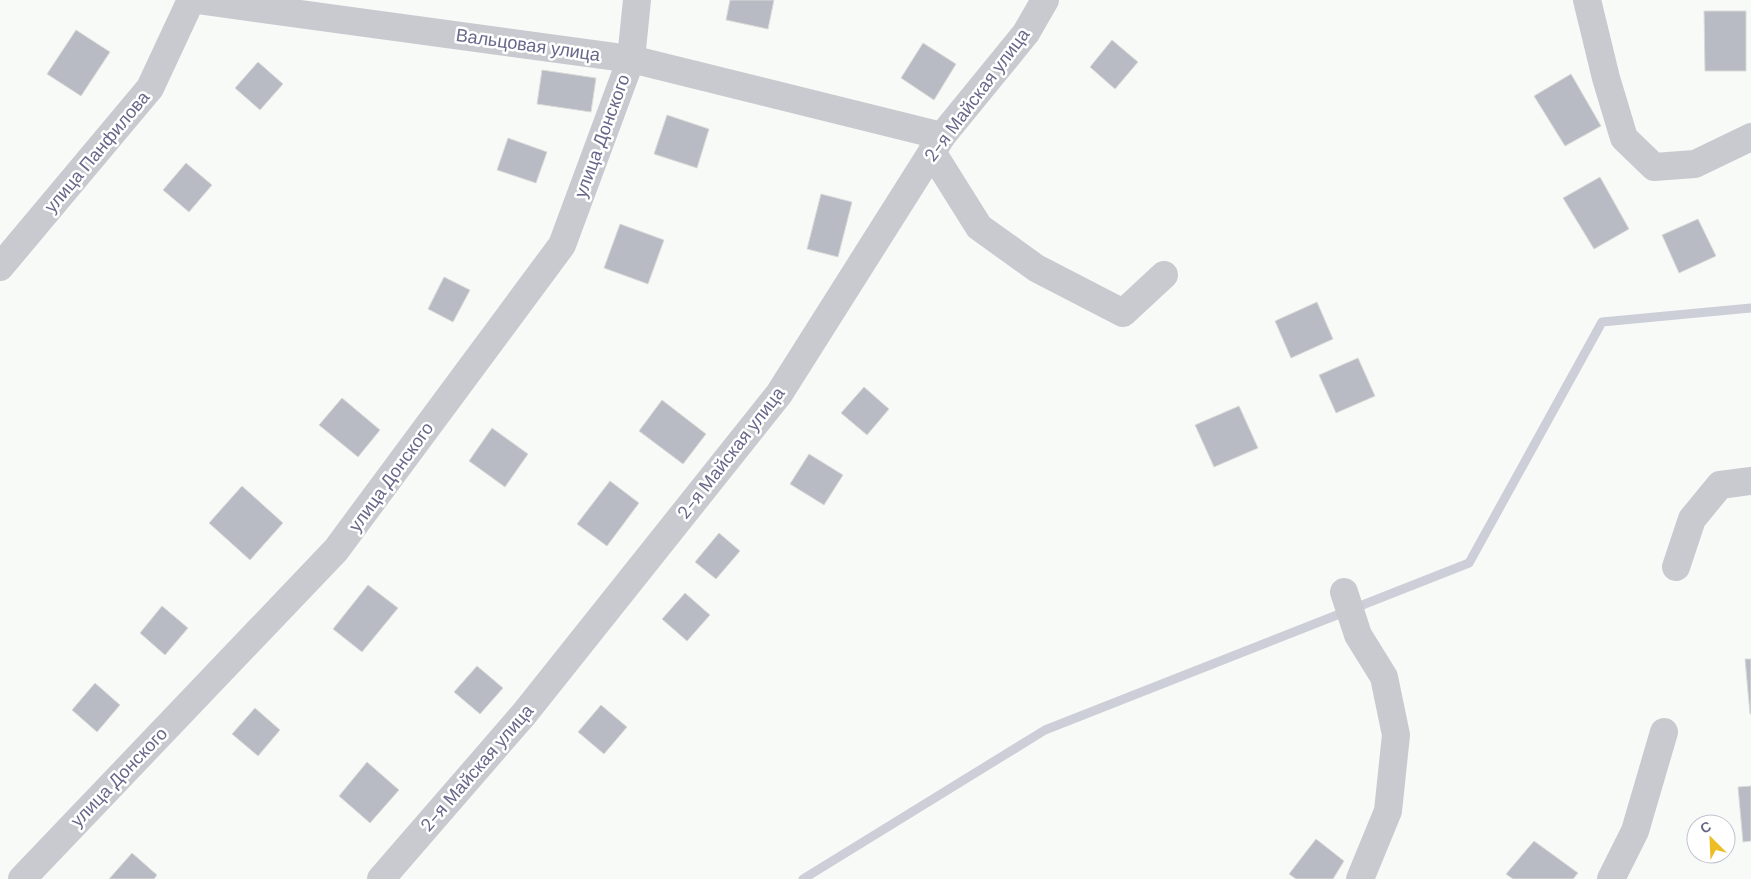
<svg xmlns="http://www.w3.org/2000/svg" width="1751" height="879" font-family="'DM Sans',sans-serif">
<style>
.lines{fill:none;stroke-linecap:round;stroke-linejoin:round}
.stream{stroke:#ccced8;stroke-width:9}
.building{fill:#b8bac4;stroke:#dadcd9}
.minor{stroke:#c9cad0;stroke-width:28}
.labels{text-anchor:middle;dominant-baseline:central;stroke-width:5;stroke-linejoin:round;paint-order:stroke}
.street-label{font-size:18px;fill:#67688a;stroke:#fff}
</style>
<rect width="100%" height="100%" fill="#f8faf7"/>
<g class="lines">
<path class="stream" d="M803,879L1045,730L1469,563L1602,322L1751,308"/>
</g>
<g class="building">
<path d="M730,0H774L768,29L726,20Z"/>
<path d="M1704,11H1746V71H1705Z"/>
<path d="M76,30L110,52L81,96L47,74Z"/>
<path d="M1112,40L1138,62L1115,89L1090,67Z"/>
<path d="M923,43L956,64L934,100L901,78Z"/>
<path d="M258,62L283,84L260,110L235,88Z"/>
<path d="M542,70L596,78L591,112L537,104Z"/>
<path d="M1571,74L1601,126L1565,146L1534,96Z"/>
<path d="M667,115L709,129L697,168L654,154Z"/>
<path d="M508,138L547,152L536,183L497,170Z"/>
<path d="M186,163L212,185L189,212L163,190Z"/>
<path d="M1600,177L1629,229L1594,249L1563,198Z"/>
<path d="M821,194L852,202L838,257L807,249Z"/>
<path d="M1698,219L1716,256L1679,273L1662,235Z"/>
<path d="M620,224L664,240L648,284L604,268Z"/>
<path d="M444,277L470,290L453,322L428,309Z"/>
<path d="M1317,302L1333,339L1291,358L1275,321Z"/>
<path d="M1358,358L1375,396L1336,413L1319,375Z"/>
<path d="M864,387L889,409L867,435L841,413Z"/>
<path d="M342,398L380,430L358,457L319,425Z"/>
<path d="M662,400L706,434L683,464L639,431Z"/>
<path d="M1239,406L1258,448L1214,467L1195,425Z"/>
<path d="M492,428L528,454L505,487L469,461Z"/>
<path d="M809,454L843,475L824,505L790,484Z"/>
<path d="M610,481L639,503L607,546L577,524Z"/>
<path d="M242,486L283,523L250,560L209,523Z"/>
<path d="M719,533L740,551L716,579L695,562Z"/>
<path d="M368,585L398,608L362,652L333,629Z"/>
<path d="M685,593L710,615L687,641L662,619Z"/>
<path d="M162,606L188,628L165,655L140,633Z"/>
<path d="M1745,659H1751V714H1750Z"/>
<path d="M477,666L503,688L480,714L454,692Z"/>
<path d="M95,683L120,705L97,732L72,710Z"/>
<path d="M601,705L627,727L604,754L578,732Z"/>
<path d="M255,708L280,730L258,756L232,734Z"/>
<path d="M367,762L399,790L370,823L339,796Z"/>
<path d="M1751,786V841L1743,842L1738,787Z"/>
<path d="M1316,839L1344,861L1333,879H1296L1289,874Z"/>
<path d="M1534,841L1578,873L1573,879H1513L1506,874Z"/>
<path d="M132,853L157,875L154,879H109Z"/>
</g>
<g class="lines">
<g class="minor">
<path d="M197,0L631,59L942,136"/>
<path d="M1587,0L1606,78L1624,138L1654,167L1695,164L1751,137"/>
<path d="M932,152L979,227L1036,268L1123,313L1164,275"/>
<path d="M0,267L150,88L191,0"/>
<path d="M1676,567L1692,519L1720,485L1751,481"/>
<path d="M1344,592L1358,635L1384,677L1396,735L1388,811L1360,879"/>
<path d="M22,879L336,550L562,245L631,59L637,0"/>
<path d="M381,879L524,714L779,394L942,136L1026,33L1045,0"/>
<path d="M1611,879L1635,831L1664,732"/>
</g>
</g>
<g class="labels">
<g class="street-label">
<text transform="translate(528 45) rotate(8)">Вальцовая улица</text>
<text transform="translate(977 95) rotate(-53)">2-я Майская улица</text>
<text transform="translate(602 136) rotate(-70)">улица Донского</text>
<text transform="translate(97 152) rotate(-50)">улица Панфилова</text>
<text transform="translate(731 453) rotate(-52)">2-я Майская улица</text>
<text transform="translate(391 477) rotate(-54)">улица Донского</text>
<text transform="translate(477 768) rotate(-49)">2-я Майская улица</text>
<text transform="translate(119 777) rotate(-46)">улица Донского</text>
</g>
</g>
<g transform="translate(1711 839) rotate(336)"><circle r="24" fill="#ffffff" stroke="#c2c3d0"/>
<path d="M0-4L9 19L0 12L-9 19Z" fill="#ecbd25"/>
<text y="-8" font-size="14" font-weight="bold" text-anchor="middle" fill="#67688a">С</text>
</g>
</svg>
